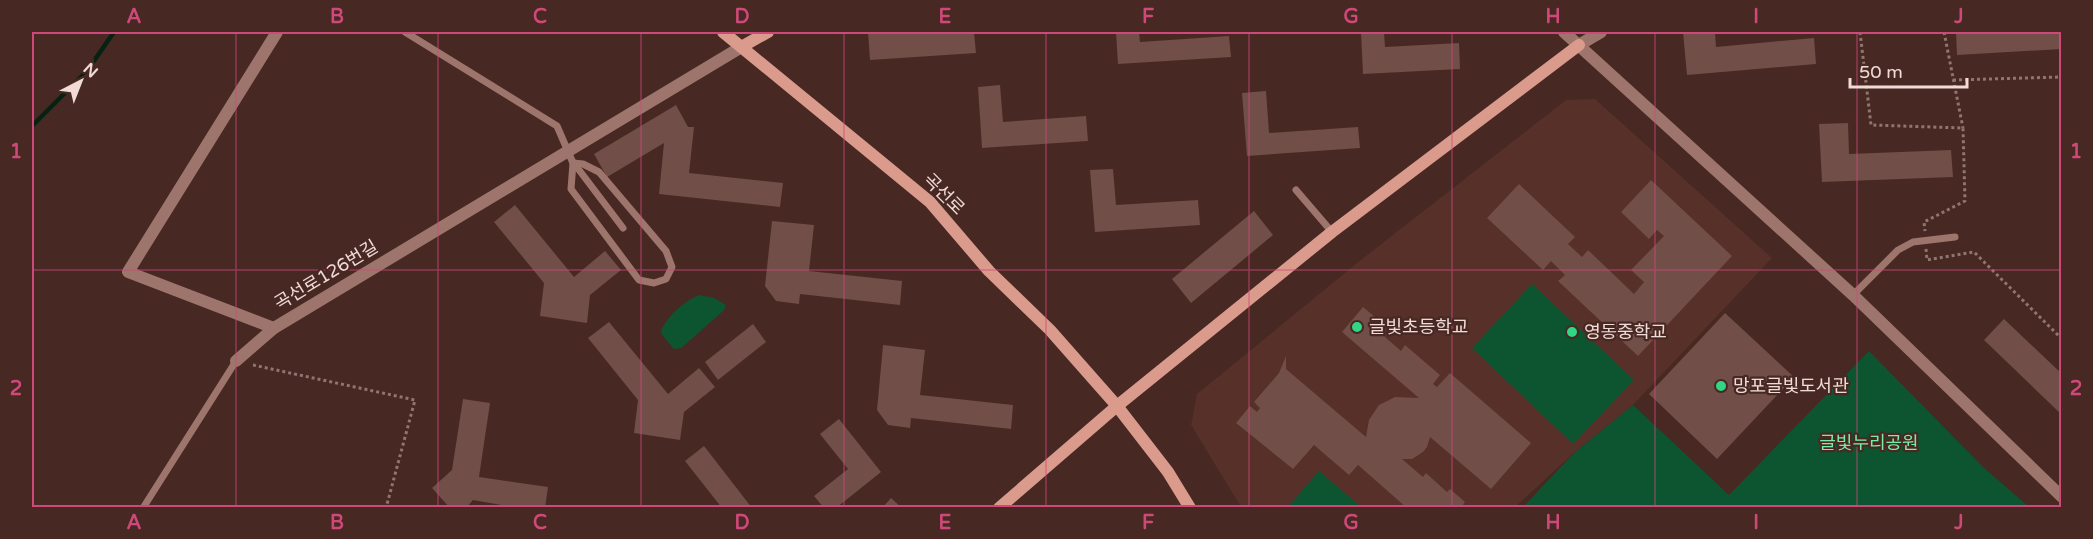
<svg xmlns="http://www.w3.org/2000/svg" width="2093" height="539" font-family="'Varela Round','Noto Sans KR',sans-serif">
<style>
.built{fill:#563029}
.green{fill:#0c5530}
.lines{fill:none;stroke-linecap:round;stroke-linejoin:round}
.stream{stroke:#062212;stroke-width:4.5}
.building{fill:#714e47}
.path{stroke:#907570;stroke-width:3;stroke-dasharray:3 3;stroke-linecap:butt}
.lane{stroke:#9d756d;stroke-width:7}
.street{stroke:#9d756d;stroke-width:12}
.secondary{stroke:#da9b8d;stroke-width:12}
.grid{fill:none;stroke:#ce497a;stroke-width:1.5;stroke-opacity:0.55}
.poi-dot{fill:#30d883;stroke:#482822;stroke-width:2}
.labels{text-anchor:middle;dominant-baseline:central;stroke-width:4.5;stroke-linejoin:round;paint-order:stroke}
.street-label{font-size:18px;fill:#f0dbd7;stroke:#482822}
.poi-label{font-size:18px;fill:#f0dbd7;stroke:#482822;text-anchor:start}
.park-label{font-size:18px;fill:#78eca5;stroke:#482822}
.neatline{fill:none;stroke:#ce497a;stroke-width:2}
.grid-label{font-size:20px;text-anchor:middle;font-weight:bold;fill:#ce497a}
</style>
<rect width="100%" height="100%" fill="#482822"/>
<path class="built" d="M1595,99L1772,258L1633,405L1574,453L1515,507H1241L1191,425L1197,394L1362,259L1566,100Z"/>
<g class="green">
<path d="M1532,284L1634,380L1573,444L1472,348Z"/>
<path d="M699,295L714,298L726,305L724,310L687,343L681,348L674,349L662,335L661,330C669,315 684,301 699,295Z"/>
<path d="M1869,351L1983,467L2029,507H1523L1574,453L1633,405L1729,495Z"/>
<path d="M1319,471L1361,507H1288Z"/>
</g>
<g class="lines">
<path class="stream" d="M32,126L87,71L114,32"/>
</g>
<g class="building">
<path d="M868,32H891V34L974,32L976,53L870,60Z"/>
<path d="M1116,32H1139L1140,42L1229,36L1231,57L1118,64Z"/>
<path d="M1361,32H1384L1385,47L1459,43L1460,69L1363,74Z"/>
<path d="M1683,32H1715L1716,47L1814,38L1816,64L1687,75Z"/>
<path d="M1956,32H2062V49L1957,55Z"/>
<path d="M1000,85L1003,122L1086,116L1088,141L982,148L978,87Z"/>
<path d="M1266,91L1269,133L1358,127L1360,148L1247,156L1242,93Z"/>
<path d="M676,105L688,127H694L689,173L783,183L780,207L659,194L664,143L607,177L594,154Z"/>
<path d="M1848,123L1849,154L1951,150L1953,177L1822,182L1819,124Z"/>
<path d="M1113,169L1116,205L1198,200L1200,225L1095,232L1090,170Z"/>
<path d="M1651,180L1732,256L1638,356L1558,281L1565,275L1551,261L1543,270L1487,218L1519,184L1575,237L1568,244L1582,257L1588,250L1634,294L1644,282L1631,270L1664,236L1657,230L1649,239L1621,212Z"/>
<path d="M515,205L574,277L605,251L621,270L590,295L587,323L540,316L544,283L494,222Z"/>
<path d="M1254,211L1273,235L1191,303L1172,279Z"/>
<path d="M772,221L814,225L809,271L902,281L900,305L800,294L799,304L776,301L765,286Z"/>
<path d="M1363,307L1381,322L1376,329L1401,351L1405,345L1440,375L1433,384L1437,387L1450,373L1531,443L1491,489L1430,437L1427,447L1423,452L1412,459H1402L1423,477L1426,473L1447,492L1450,489L1465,502L1461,508H1407L1358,465L1349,475L1314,445L1293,469L1236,423L1250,406L1257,412L1260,408L1254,402L1279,373L1286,356V369L1366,437L1369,420L1379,405L1395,397L1419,398L1342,332Z"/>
<path d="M1725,313L1794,377L1717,459L1649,394Z"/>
<path d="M2004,319L2062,374V415L1984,340Z"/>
<path d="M609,322L668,394L699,368L715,387L684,412L680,440L634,433L638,400L588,338Z"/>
<path d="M753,324L766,342L718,380L705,362Z"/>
<path d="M883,345L925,350L920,395L1013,405L1011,429L911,418L910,428L888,425L877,410Z"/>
<path d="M463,399L490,403L479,477L548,487L545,508H519L473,500L466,508H450L432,488L452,470Z"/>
<path d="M839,419L881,472L836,508H824L814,496L848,469L820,434Z"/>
<path d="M704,446L752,508H722L685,461Z"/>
<path d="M891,498L902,508H882Z"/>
</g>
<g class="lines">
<g class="path">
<path d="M1860,32L1871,125L1963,128L1965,201L1924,222L1925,231"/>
<path d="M1944,32L1963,128"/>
<path d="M1953,80L2062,77"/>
<path d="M1926,249L1927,260L1974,252L2062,339"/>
<path d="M253,365L415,400L386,508"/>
</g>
<g class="lane">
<path d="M405,32L557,126L573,163"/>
<path d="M573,162L623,228"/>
<path d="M573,163L583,164L599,172L666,251L672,267L666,279L654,283L639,280L571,189Z"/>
<path d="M1296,190L1332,232"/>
<path d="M1853,295L1898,250L1913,242L1955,237"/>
<path d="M143,508L236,361"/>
</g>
<g class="street">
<path d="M277,32L128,272L274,328L743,46"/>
<path d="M1564,32L1853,295L2062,497"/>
<path d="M1579,45L1601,32"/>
<path d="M236,361L274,328"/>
</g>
<g class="secondary">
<path d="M723,32L930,202L989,271L1050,330L1117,406L1168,472L1190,508"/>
<path d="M743,46L768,32"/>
<path d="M999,508L1117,406L1332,232L1579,45"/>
</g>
</g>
<path class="grid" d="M236,32V508M438,32V508M641,32V508M844,32V508M1046,32V508M1249,32V508M1452,32V508M1655,32V508M1857,32V508M32,270H2062"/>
<g class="poi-dot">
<circle cx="1357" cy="327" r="6"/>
<circle cx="1572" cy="332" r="6"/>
<circle cx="1721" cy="386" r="6"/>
</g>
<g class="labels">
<g class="street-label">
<text transform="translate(944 194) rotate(45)">곡선로</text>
<text transform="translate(326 275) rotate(-31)">곡선로126번길</text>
</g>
<g class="poi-label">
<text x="1369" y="327">글빛초등학교</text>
<text x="1584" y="332">영동중학교</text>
<text x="1733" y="386">망포글빛도서관</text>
</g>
<g class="park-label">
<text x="1869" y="443">글빛누리공원</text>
</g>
</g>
<rect width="2093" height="539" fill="none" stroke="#482822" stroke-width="66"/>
<g transform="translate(81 81) rotate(42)" stroke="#482822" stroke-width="4.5" paint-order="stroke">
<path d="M0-4.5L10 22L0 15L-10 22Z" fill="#f0dbd7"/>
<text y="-9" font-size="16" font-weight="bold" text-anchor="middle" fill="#f0dbd7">N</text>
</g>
<path d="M1850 78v9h117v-9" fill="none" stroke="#f0dbd7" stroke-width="3"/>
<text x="1859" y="78" font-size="18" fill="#f0dbd7" stroke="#482822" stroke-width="4.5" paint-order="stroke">50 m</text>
<rect x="33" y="33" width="2027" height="473" class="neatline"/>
<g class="grid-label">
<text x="134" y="23">A</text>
<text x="337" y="23">B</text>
<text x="540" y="23">C</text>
<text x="742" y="23">D</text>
<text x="945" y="23">E</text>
<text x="1148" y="23">F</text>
<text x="1351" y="23">G</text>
<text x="1553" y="23">H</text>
<text x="1756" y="23">I</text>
<text x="1959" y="23">J</text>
<text x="16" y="158">1</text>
<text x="2076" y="158">1</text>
<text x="16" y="395">2</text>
<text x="2076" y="395">2</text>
<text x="134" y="529">A</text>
<text x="337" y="529">B</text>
<text x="540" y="529">C</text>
<text x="742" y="529">D</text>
<text x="945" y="529">E</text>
<text x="1148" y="529">F</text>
<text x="1351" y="529">G</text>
<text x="1553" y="529">H</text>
<text x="1756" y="529">I</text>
<text x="1959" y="529">J</text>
</g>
</svg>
